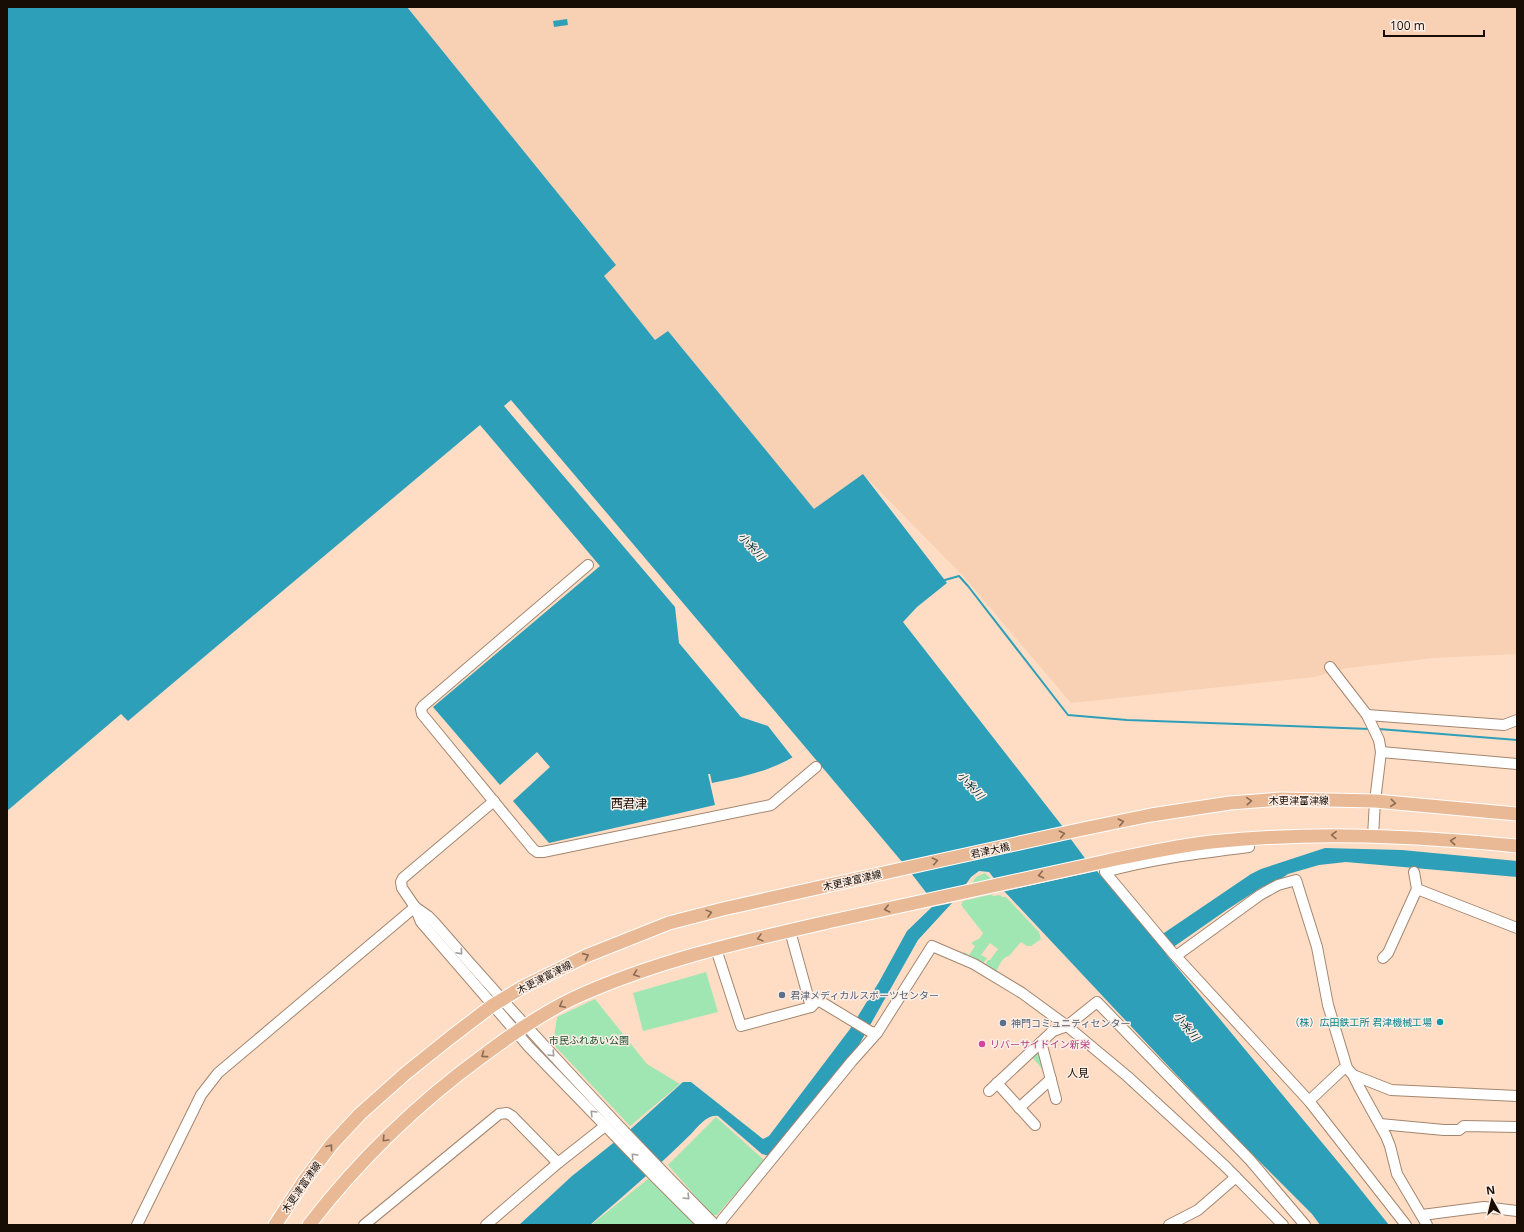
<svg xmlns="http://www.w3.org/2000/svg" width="1524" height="1232" font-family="'Open Sans','Noto Sans JP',sans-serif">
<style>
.built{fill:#f8d0b3}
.green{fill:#a0e6b3}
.water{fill:#2e9fb8}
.pier{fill:#ffddc5}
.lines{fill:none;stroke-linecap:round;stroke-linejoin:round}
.stream{stroke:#2e9fb8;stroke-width:2}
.minor-casing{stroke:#a4866f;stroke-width:12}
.major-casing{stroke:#fff;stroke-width:15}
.minor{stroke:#fff;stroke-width:10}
.major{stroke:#e9b894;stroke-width:13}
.oneway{stroke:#8b6b54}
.oneway2{stroke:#a39e9b}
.service-dot{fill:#5c6f8a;stroke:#fceee5;stroke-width:1.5}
.culture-dot{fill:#0f9aa8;stroke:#fceee5;stroke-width:1.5}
.hotel-dot{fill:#d1479c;stroke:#fceee5;stroke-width:1.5}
.labels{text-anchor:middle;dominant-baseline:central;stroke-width:3;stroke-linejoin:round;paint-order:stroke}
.street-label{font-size:10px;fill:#180d05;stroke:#fceee5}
.service-label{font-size:10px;fill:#4e5e75;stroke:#fceee5;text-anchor:start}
.culture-label{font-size:10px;fill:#0d838f;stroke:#fceee5;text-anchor:end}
.park-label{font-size:10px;fill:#184d2c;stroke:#fceee5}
.hotel-label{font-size:10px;fill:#b23c85;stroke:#fceee5;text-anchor:start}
.water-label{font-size:11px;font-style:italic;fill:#00323d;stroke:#fceee5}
.neighbourhood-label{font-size:11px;fill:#180d05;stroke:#fceee5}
.quarter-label{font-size:12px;fill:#180d05;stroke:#fceee5}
</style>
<rect width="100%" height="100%" fill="#ffddc5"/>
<path class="built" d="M407,7H1517V654L1434,658L1347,668L1315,677L1071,703L965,578L863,474L814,510L668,331L656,341L603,276L616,265Z"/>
<g class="green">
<path d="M985,873L993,881L970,886L976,877Z"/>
<path d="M993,894L992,896L1000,895L1002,897H1006L1039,932L1041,939L1031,946H1027L1021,942L1009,956C1000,958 1000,967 995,973L984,966L988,960H990L998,949L990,943L981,955L987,958L982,965L963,954L964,952L969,955L975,946L971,943L980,938L983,933L961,905L963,901Z"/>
<path d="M706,972L718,1012L643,1031L633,993Z"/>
<path d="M595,999L647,1064L680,1084L630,1126L553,1044L557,1017Z"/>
<path d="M1040,1050L1045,1072L1030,1055Z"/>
<path d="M716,1117L763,1159L764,1161L717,1215H712L668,1165Z"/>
<path d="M648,1179L700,1225H591Z"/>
</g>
<g class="water">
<path d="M7,7H407L616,265L604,276L655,340L668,331L814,509L863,474L947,583L917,607L903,622L1063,827L903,863L806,748C778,770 746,776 712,783L710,774H708L715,805L549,843L513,801L550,767L537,752L500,785L433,707L600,566L480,425L128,721L121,714L7,811Z"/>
<path d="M567,19L568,25L554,27L553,21Z"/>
<path d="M1070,838L1087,861L996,881L989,872L979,871L971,877L964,887L928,895L911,873Z"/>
<path d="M1325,848L1402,850L1517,861V877L1346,862L1319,865L1288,874L1278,881L1262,887L1228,909L1172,948L1161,935L1251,874L1261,869Z"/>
<path d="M1097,871L1154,939L1157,937L1168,951L1166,954L1353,1180L1389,1225H1320L1312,1214L1234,1136L1004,891Z"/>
<path d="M952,903L918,940L851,1059L769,1156L762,1154L718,1116C707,1114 698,1127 691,1134C659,1166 624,1195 590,1225H519L572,1176L632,1128L683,1082H691L763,1139L769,1136L850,1029L879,982L907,931L932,907Z"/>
</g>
<g class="pier">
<path d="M511,400L806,748L793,758L768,726L741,717L679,643L675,607L504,406Z"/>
<path d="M1098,869L1099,870L1002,892V890Z"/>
</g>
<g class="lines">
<g class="stream">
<path d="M945,580L959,576L968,586L1068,715L1127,720L1370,729"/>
<path d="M1379,729L1517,740"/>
</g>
<defs>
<g id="minor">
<path d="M588,565L423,706L421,709L422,714L533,849L537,852H543L771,805L816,767"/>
<path d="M1330,667L1367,715L1379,740L1381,752L1375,801L1373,836"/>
<path d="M1367,715L1504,725L1517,720"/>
<path d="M1381,752L1517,764"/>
<path d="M494,801L403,878L401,882L402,888L415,907L421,922L529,1047L654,1176L703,1225"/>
<path d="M1247,839L1249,847C1200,853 1152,859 1105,872L1172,952L1309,1101L1406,1225"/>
<path d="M1414,872L1417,889L1517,928"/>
<path d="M415,907L428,916L434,922C524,1026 618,1127 715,1225"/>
<path d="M790,931L811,1007"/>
<path d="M716,949L741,1026L811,1007L818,1000L871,1032L877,1033"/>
<path d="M1176,956L1260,895L1278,885L1296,880L1317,947L1328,1005L1347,1068L1353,1075L1359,1087L1386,1136L1390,1146L1397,1174L1427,1225"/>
<path d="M1383,958L1388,953L1417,889"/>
<path d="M1041,1042L1056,1099"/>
<path d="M1353,1075L1391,1090L1517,1096"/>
<path d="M997,1083L1035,1125"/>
<path d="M989,1091L1053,1031L1067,1026L1097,1002L1250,1160L1305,1225"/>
<path d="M1309,1101L1343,1069L1347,1068"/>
<path d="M1019,1108L1051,1079"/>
<path d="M1380,1124L1444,1130H1459L1464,1126L1517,1127"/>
<path d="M1422,1215L1484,1207L1517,1211"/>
<path d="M137,1225L201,1095L218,1073L415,907"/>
<path d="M364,1225L499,1114L507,1113L512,1116L558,1163"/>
<path d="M486,1225L558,1163L605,1126"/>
<path d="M719,1225L722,1220L852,1061L877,1033L932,946L974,964L1022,993L1067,1026L1127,1076L1225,1166L1283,1225"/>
<path d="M1169,1225L1198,1210L1236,1177"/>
</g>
<g id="major">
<path d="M275,1225L304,1181L332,1144L360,1114L406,1073L451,1037L493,1005L523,987L586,956L669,923L723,909L897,870L1083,829L1151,815L1230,803L1281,799L1375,801L1517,814"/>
<path d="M309,1225C359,1160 418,1103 484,1055C512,1034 541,1014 572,999C654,961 744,941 832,921C924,901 1015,881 1107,861C1141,854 1176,846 1211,842C1315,831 1414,836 1517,846"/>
</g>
</defs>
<use href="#minor" class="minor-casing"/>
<use href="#major" class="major-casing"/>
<use href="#minor" class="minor"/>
<use href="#major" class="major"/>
</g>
<defs><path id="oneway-chevron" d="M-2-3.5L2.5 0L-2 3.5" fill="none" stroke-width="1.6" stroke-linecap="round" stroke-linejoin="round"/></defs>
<g class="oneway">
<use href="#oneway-chevron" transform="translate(1249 801) rotate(-4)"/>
<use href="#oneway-chevron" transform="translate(1393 803) rotate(5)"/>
<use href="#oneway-chevron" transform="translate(1121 822) rotate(-12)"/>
<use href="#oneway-chevron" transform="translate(1062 834) rotate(-12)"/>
<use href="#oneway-chevron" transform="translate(1334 835) rotate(-179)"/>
<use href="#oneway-chevron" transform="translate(1453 841) rotate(-175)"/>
<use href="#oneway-chevron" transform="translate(935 861) rotate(-12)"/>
<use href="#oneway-chevron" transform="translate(1041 875) rotate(168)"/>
<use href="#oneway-chevron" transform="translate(887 909) rotate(167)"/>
<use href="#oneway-chevron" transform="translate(709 913) rotate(-15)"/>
<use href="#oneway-chevron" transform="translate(760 938) rotate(165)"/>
<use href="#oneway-chevron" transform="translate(586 956) rotate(-24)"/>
<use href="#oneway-chevron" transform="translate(636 974) rotate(160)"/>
<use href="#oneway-chevron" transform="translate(562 1005) rotate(153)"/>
<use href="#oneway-chevron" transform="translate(484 1055) rotate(144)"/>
<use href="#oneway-chevron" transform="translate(385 1139) rotate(134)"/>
<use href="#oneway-chevron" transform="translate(330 1147) rotate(-52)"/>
</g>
<g class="oneway2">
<use href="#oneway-chevron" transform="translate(460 952) rotate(49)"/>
<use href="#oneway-chevron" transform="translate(552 1054) rotate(47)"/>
<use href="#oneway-chevron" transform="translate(593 1113) rotate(-135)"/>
<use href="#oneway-chevron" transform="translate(634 1156) rotate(-134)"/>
<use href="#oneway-chevron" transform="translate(687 1197) rotate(46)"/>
</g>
<g class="service-dot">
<circle cx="782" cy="995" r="4"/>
<circle cx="1003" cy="1023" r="4"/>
</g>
<circle class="culture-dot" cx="1440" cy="1022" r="4"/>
<circle class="hotel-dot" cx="982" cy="1044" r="4"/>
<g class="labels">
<g class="street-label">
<text x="1299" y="800">木更津富津線</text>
<text transform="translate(990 850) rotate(-12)">君津大橋</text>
<text transform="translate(852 880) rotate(-13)">木更津富津線</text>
<text transform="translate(544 977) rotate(-27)">木更津富津線</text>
<text transform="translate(301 1187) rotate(-55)">木更津富津線</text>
</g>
<g class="service-label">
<text x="790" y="995">君津メディカルスポーツセンター</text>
<text x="1011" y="1023">神門コミュニティセンター</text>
</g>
<g class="culture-label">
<text x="1432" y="1022">（株）広田鉄工所 君津機械工場</text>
</g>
<g class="park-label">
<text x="589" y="1040">市民ふれあい公園</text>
</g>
<g class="hotel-label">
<text x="990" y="1044">リバーサイドイン新栄</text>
</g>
<g class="water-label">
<text transform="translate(752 546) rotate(47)">小糸川</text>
<text transform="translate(971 785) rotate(47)">小糸川</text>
<text transform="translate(1187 1026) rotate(51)">小糸川</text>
</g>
<g class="neighbourhood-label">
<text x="1078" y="1072">人見</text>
</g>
<g class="quarter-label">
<text x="629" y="803">西君津</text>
</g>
</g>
<rect width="1524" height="1232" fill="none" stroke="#180d05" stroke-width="16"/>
<g transform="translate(1492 1200) rotate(352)" stroke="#fceee5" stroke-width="3" paint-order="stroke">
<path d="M0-3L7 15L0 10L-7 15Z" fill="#180d05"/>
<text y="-6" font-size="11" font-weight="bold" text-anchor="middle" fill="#180d05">N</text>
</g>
<path d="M1384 30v6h100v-6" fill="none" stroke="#180d05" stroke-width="2"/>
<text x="1390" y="30" font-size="12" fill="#180d05" stroke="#fceee5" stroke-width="3" paint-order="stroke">100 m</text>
</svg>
